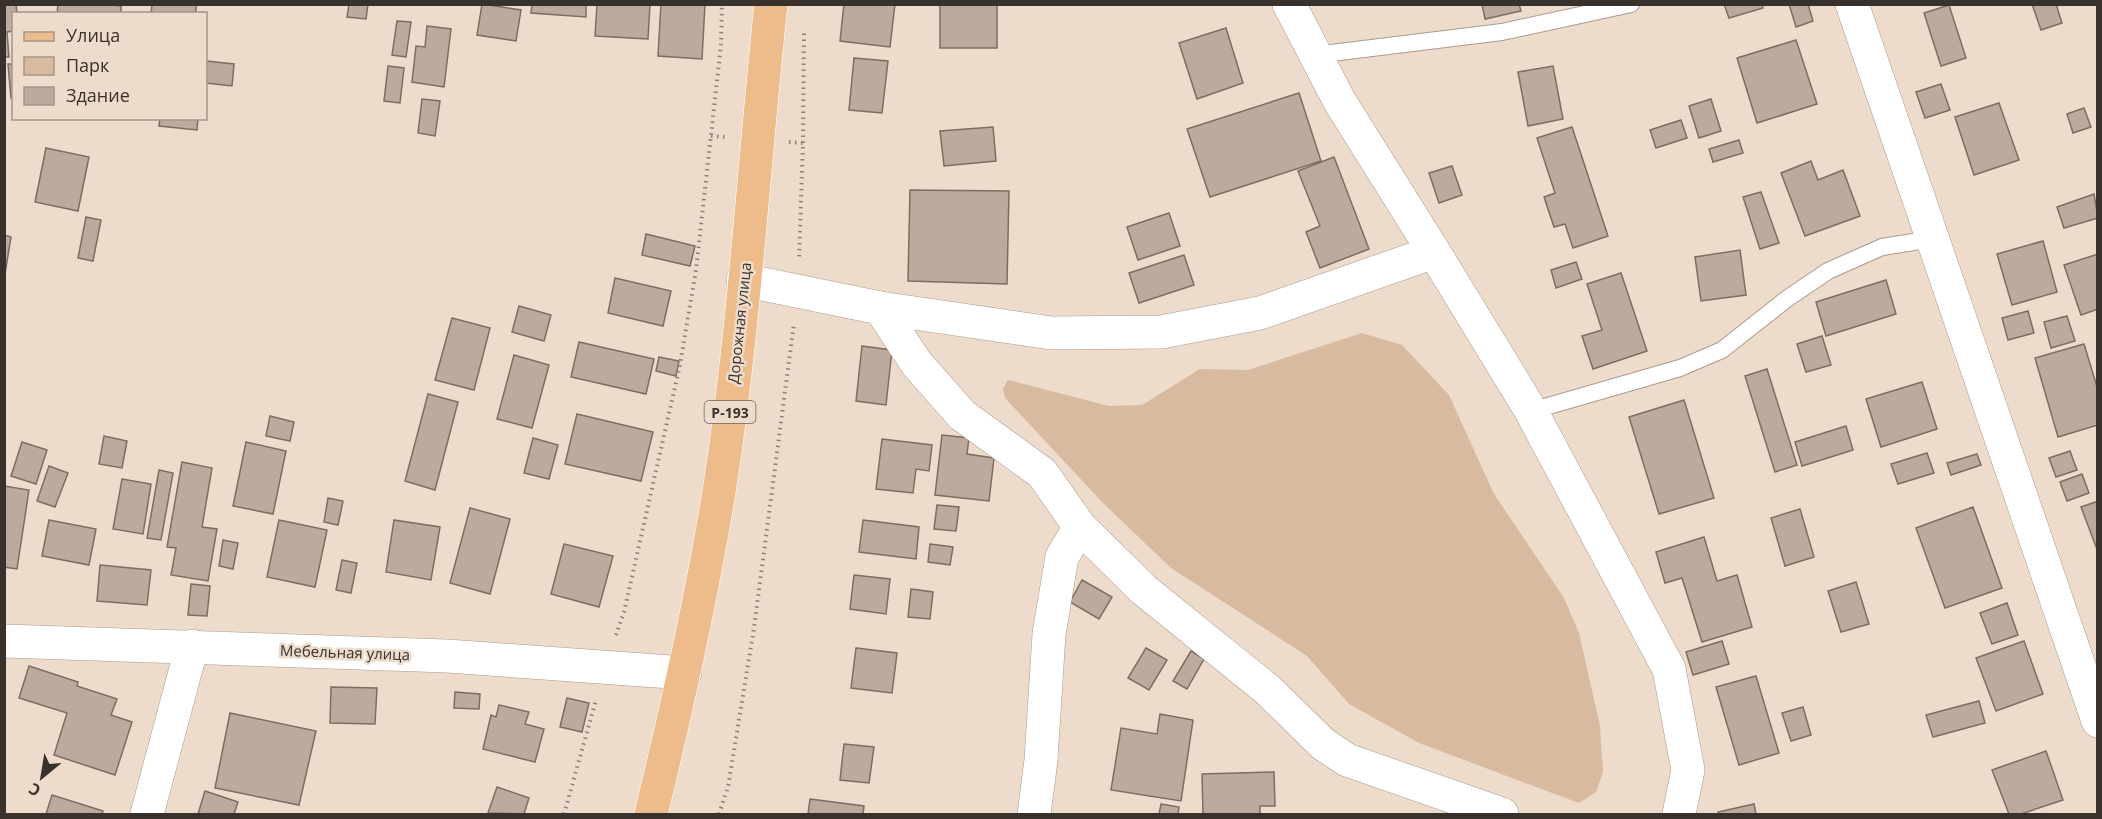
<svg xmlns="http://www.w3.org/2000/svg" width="2102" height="819" font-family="'Open Sans',sans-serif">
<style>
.green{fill:#d8baa1}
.building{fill:#bcab9c;stroke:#7e6d60;stroke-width:1.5}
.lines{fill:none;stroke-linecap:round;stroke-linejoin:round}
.service-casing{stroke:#ad9b8d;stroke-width:18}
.minor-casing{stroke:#ad9b8d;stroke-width:34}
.primary-casing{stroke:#fff;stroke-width:34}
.path{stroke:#8e8177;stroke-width:4;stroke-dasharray:1.5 4.5;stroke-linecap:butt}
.service{stroke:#fff;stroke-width:16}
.minor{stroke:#fff;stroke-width:33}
.primary{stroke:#eebc8b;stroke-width:33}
.labels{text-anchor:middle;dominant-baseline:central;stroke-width:5;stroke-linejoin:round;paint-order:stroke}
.shield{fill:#eddbcb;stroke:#6f655c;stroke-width:1.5}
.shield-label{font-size:14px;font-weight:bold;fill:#39322c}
.street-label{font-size:15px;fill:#39322c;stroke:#eddbcb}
</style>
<rect width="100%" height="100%" fill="#eddbcb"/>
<path class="green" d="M1362,333L1402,345L1449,395L1494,494L1564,598L1579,633L1600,726L1603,772L1596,792L1579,803L1419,743L1349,704L1307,656L1171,568L1103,503L1005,398L1003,389L1008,380L1109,406L1142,405L1200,369L1248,370Z"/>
<g class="building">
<path d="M4,4H16L17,14H14V31L7,32L9,57H4Z"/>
<path d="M58,4H103L121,6V14H57Z"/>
<path d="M152,4H196V14H151Z"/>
<path d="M349,4H368L366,19L347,17Z"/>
<path d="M482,4L521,10L516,41L477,35Z"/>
<path d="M532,4H586V17L531,13Z"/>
<path d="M597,4H650L648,39L595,36Z"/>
<path d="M661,4H705L702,59L658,56Z"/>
<path d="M844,4H895L890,47L840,41Z"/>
<rect x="940" y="4" width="57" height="44"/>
<path d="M1482,4H1519L1521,11L1485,19Z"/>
<path d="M1724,4H1762L1763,8L1729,18Z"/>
<path d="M1789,4H1808L1813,21L1796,27Z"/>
<path d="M2032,4H2056L2062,23L2041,30Z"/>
<path d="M1949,5L1966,58L1941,66L1924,13Z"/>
<path d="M397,21L411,22L406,57L392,55Z"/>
<path d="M427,26L451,29L444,87L412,82L416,46L425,47Z"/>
<path d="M1226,28L1243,83L1197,99L1179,43Z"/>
<path d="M1796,40L1817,104L1757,123L1737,58Z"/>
<path d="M854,58L888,61L882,113L849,110Z"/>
<path d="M206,61L234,64L232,86L206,83Z"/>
<path d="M8,64H14V98H11Z"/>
<path d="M388,66L404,68L400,103L384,101Z"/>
<path d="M1553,66L1563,119L1528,126L1518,72Z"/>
<path d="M1941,84L1950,110L1925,118L1916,92Z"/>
<path d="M1299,93L1321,161L1210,197L1187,129Z"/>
<path d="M422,99L440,101L435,136L418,133Z"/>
<path d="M1711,99L1721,131L1699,138L1689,106Z"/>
<path d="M1999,103L2019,160L1974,175L1955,117Z"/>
<path d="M2084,108L2091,127L2073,133L2067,114Z"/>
<path d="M160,118H198L197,130L159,126Z"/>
<path d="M1681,120L1687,138L1656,148L1650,130Z"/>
<path d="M993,127L996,161L944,166L940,131Z"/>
<path d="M1572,127L1608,236L1573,248L1565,224L1554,227L1544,197L1555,193L1537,138Z"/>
<path d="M1739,140L1743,153L1713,162L1709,149Z"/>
<path d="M46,148L89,157L78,211L35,202Z"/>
<path d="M1334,157L1369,249L1320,268L1306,232L1320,226L1298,171Z"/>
<path d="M1811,161L1818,180L1843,170L1860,216L1805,236L1781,173Z"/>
<path d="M1452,166L1462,195L1439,203L1429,173Z"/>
<path d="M910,190L1009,191L1007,284L908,281Z"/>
<path d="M1761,192L1779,243L1760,249L1743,197Z"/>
<path d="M2094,194L2098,218L2064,228L2057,207Z"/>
<path d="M1169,213L1180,246L1138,260L1127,227Z"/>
<path d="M86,217L101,220L93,261L78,258Z"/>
<path d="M646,234L695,246L690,266L642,255Z"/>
<path d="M4,235L11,237L5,274H4Z"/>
<path d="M2043,241L2057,292L2012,305L1997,254Z"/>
<path d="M1740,250L1746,295L1701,301L1695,257Z"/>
<path d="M2098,254V309L2081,315L2064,265Z"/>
<path d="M1184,255L1194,285L1139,303L1129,273Z"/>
<path d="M1576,262L1582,279L1556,288L1551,270Z"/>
<path d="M1621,273L1647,351L1593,369L1582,336L1602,330L1587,284Z"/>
<path d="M615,278L671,291L663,326L608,313Z"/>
<path d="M1886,280L1896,314L1826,336L1816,302Z"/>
<path d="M519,306L551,315L544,341L512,332Z"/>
<path d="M2028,311L2034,333L2008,340L2002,318Z"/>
<path d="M2067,316L2075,341L2051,348L2044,322Z"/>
<path d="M452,318L490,328L474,390L435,380Z"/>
<path d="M1822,336L1831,365L1806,372L1797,344Z"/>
<path d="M579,342L654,359L646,394L571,377Z"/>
<path d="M2084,344L2098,390V425L2058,437L2035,358Z"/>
<path d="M862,346L892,350L886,405L856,401Z"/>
<path d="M514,355L549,365L532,428L497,419Z"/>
<path d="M659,357L679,361L676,376L656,371Z"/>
<path d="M1767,369L1797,465L1775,472L1745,376Z"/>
<path d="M1922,382L1937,429L1881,447L1866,399Z"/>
<path d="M428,394L458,402L435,490L405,481Z"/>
<path d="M1684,400L1714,498L1659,514L1629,417Z"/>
<path d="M577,414L653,432L641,481L565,464Z"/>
<path d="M270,416L294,422L290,441L266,436Z"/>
<path d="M1846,426L1853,450L1802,466L1795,442Z"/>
<path d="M942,435L969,438L967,454L994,458L989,501L935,495Z"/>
<path d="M104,436L127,441L122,468L99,464Z"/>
<path d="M533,438L558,445L549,479L524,473Z"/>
<path d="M882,439L932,445L929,471L916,469L913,493L876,489Z"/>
<path d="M22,442L47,450L36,484L11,476Z"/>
<path d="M246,442L286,451L273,514L233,506Z"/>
<path d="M2070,451L2077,470L2056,477L2049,458Z"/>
<path d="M1927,453L1934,473L1898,484L1891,464Z"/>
<path d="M1977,454L1981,465L1951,475L1947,463Z"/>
<path d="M182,462L212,468L202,527L217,529L208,581L171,575L176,548L167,547Z"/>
<path d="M49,466L68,473L55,507L37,501Z"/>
<path d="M159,470L173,473L161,540L147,538Z"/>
<path d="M2082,474L2089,493L2067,501L2060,482Z"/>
<path d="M122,479L151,484L143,534L113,529Z"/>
<path d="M4,486L29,490L17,569L4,567Z"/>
<path d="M328,498L343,501L338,525L324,522Z"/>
<path d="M2098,501V552L2081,507Z"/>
<path d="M937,505L959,507L956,531L934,529Z"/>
<path d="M1973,507L2002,588L1945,608L1916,528Z"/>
<path d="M470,508L510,519L490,594L450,583Z"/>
<path d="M1800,509L1814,557L1785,566L1771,518Z"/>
<path d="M49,520L96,529L89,565L42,556Z"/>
<path d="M279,520L327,530L315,587L267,577Z"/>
<path d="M394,520L440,527L431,580L386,572Z"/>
<path d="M863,520L919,527L916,559L859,552Z"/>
<path d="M1704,537L1717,581L1737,575L1752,627L1702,642L1682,578L1665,583L1656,552Z"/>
<path d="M223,540L238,543L233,569L219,566Z"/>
<path d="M564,544L613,556L599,607L551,594Z"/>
<path d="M930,544L953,547L950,565L928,562Z"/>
<path d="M342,560L357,563L351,593L336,590Z"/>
<path d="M100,565L151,570L147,605L97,601Z"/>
<path d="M854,575L890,579L886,614L850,609Z"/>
<path d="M1082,580L1112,597L1099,619L1070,602Z"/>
<path d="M1856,582L1869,624L1841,632L1828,591Z"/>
<path d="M191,584L210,586L207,616L188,615Z"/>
<path d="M911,589L933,592L930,619L908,617Z"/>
<path d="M2007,603L2018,635L1992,644L1980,613Z"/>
<path d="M1722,641L1729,664L1693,675L1686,652Z"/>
<path d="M2024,641L2043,694L1996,711L1976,658Z"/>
<path d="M856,648L897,653L892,693L851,688Z"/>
<path d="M1146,648L1167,660L1149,690L1128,678Z"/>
<path d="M1191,651L1204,659L1187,689L1173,681Z"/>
<path d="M29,666L78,682L77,686L117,699L111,715L132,722L115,775L54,755L67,713L19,698Z"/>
<path d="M1756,676L1779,753L1739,765L1716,687Z"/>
<path d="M331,687L377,688L375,724L330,723Z"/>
<path d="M455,692L480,694L479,709L454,708Z"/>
<path d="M567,698L589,703L582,732L560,727Z"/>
<path d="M1979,701L1985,723L1933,737L1926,715Z"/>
<path d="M499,705L529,712L525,724L544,729L535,762L483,749L491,715L496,717Z"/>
<path d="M1803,707L1811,735L1791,741L1782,713Z"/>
<path d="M230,713L316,731L299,805L215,788Z"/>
<path d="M1160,714L1193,720L1181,801L1111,790L1121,728L1157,734Z"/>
<path d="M844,744L874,747L869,783L840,780Z"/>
<path d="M2046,751L2063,800L2021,814H2009L1992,770Z"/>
<path d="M1274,772L1275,806H1260V814H1203L1202,774Z"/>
<path d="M497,787L529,798L524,814L488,813Z"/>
<path d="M205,791L238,802L234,814H198Z"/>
<path d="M52,795L103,811L102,814H46Z"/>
<path d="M810,799L864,806L863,814H808Z"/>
<path d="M1161,804L1179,807L1178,814H1159Z"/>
<path d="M1754,804L1756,814H1719L1718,812Z"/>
</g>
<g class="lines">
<defs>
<g id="service">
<path d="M1315,55L1502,32L1631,4"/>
<path d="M1531,411L1680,368L1722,350L1788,298L1828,271L1882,247L1932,239"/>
</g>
<g id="minor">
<path d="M1289,4L1340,102L1434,252"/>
<path d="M1852,4L2098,721"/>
<path d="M743,280L880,308L1051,333L1161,332L1260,313L1434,252L1531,411L1669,669L1688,770L1679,814"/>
<path d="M880,308L917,364L962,415L1042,473L1080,527L1144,590L1268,690L1323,744L1347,760L1502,814"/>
<path d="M4,641L447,656L685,673"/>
<path d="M147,814L192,646"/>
<path d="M1034,814L1041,760L1049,634L1062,557L1080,527"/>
</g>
<path id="primary" d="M651,814C676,712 699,609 717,504C744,339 753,171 771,4"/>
</defs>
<use href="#service" class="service-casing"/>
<use href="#minor" class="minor-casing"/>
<use href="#primary" class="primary-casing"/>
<g class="path">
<path d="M711,136L725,137"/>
<path d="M789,142L803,143L799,259"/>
<path d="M803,143L804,32"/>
<path d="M616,635L624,612L680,365L696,270L721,45L722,4"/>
<path d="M564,814L596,700"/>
<path d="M719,814L728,787L754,628L794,323"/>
</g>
<use href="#service" class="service"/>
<use href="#minor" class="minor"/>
<use href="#primary" class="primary"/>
</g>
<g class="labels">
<rect class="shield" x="704.5" y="401" width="51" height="22" rx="4.5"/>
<g class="shield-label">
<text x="730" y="412">Р-193</text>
</g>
<g class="street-label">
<text transform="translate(739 323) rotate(-84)">Дорожная улица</text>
<text transform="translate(345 652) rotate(2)">Мебельная улица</text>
</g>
</g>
<rect width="2102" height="819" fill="none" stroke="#39322c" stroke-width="12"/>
<rect x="12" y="12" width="195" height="108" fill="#eddbcb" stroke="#a5978b" stroke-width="1.5"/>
<rect x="24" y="32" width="30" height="9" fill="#eebc8b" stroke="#a5978b" stroke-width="1.5"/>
<text x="66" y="42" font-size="18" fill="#39322c">Улица</text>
<rect x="24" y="57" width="30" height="18" fill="#d8baa1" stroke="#a5978b" stroke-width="1.5"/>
<text x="66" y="72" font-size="18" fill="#39322c">Парк</text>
<rect x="24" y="87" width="30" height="18" fill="#bcab9c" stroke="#a5978b" stroke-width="1.5"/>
<text x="66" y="102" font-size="18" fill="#39322c">Здание</text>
<g transform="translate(42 777) rotate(210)" stroke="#eddbcb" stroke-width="4.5" paint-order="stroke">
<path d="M0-4.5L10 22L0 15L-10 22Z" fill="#39322c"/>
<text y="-9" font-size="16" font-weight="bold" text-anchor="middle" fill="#39322c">С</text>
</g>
</svg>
